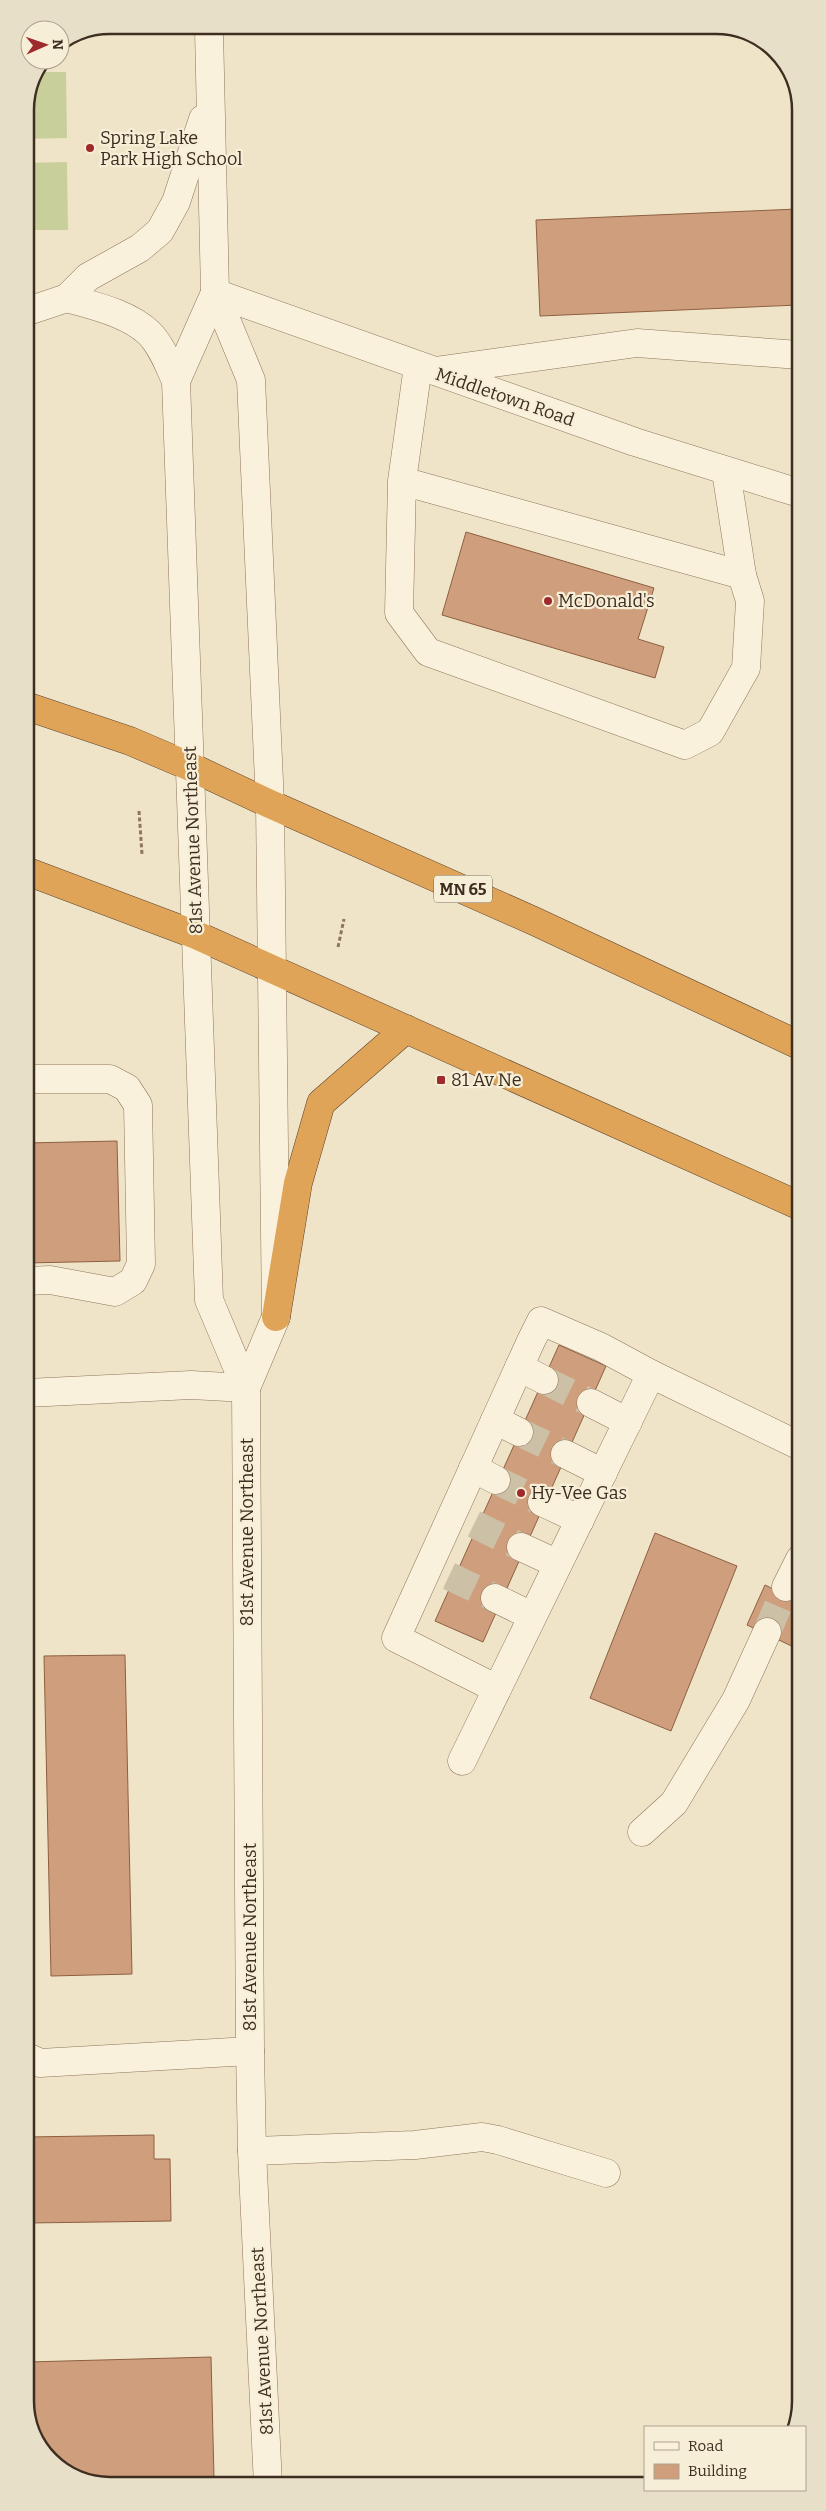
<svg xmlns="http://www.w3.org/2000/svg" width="826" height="2511" font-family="Bitter,serif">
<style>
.pitch{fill:#c9cf9b}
.building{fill:#cf9f7d;stroke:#8d5f41}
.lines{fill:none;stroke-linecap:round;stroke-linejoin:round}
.minor-tunnel{stroke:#ccc0a6;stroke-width:28;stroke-dasharray:28 14;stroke-linecap:butt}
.minor-casing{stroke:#8d765c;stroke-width:29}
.highway-casing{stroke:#5b4430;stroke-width:29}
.path{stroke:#8d765c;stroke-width:3;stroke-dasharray:4 2.5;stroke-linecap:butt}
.minor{stroke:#faf1dc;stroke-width:28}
.highway{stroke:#e0a458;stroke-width:28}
.poi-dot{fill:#9e2a2b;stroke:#f7eed8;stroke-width:2}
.labels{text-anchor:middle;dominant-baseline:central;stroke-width:4.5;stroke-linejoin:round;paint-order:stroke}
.shield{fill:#f7eed8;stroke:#756857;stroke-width:1}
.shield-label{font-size:16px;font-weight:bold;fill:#3d2e20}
.poi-label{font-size:18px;fill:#3d2e20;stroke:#f7eed8;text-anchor:start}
.street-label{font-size:18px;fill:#3d2e20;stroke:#f7eed8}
.rim{fill:none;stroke:#3d2e20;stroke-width:2.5}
</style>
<rect width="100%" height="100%" fill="#f0e4c8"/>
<g class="pitch">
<path d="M40,72H66L67,138L25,139V104Z"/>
<path d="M67,162L68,230H25V163Z"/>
</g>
<g class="building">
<path d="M798,209V305L540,316L536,220Z"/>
<path d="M466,532L654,588L638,639L664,647L655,678L442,615Z"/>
<path d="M117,1141L120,1261L26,1263V1143Z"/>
<path d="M559,1345L606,1366L483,1642L435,1621Z"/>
<path d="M655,1533L737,1566L671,1731L590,1698Z"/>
<path d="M765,1585L800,1602V1650L747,1625Z"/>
<path d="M800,1653V1671L793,1668Z"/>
<path d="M125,1655L132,1974L51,1976L44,1656Z"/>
<path d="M154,2135V2159H170L171,2221L28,2223L27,2137Z"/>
<path d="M211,2357L214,2478L93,2482L54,2465L28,2423V2362Z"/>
</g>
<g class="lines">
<g class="minor-tunnel">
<path d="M544,1380L591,1403"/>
<path d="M519,1432L565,1454"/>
<path d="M496,1480L542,1502"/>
<path d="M474,1524L521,1547"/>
<path d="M449,1576L495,1598"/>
<path d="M767,1632L786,1587"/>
</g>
<defs>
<g id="minor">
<path d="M209,30L215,293L251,380L270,804L276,1317L246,1388"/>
<path d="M215,293L176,381L209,1300L246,1388L250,2051L252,2151L268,2485"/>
<path d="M215,293L635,442L799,493"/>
<path d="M25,312L67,298"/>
<path d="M435,371L637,343L799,355"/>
<path d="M176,381C169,366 162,346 149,333C128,313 94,306 67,298L88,277L140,248L160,231L176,202L203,119"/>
<path d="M726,471L742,575"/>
<path d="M402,481L399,613L428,652L685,745L710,732L746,668L750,601L742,575L402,481L418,366"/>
<path d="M26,1079H110L127,1088L138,1105L141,1264L133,1281L115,1292L50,1280L27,1281"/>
<path d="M519,1367L544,1380"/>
<path d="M27,1393L191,1385L246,1388"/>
<path d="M591,1403L628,1422"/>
<path d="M495,1420L519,1432"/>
<path d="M565,1454L603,1473"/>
<path d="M473,1468L496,1480"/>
<path d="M542,1502L580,1520"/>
<path d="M521,1547L558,1564"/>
<path d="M786,1587L800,1559"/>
<path d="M495,1598L532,1616"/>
<path d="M497,1689L396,1638L531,1341L541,1321L601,1347L651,1374"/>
<path d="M462,1761L651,1374L800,1446"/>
<path d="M642,1832L674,1803L736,1700L767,1632"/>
<path d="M27,2057L40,2063L250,2051"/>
<path d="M252,2151L415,2145L482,2137L498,2140L606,2173"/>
</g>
<g id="highway">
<path d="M26,706L130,741L191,767L270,804L534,921L799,1045"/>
<path d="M26,871L196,935L800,1206"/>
<path d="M276,1317L298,1183L321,1103L406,1029"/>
</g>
</defs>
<use href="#minor" class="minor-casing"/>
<use href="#highway" class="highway-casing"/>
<g class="path">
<path d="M139,811L142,854"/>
<path d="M338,947L344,919"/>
</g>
<use href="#minor" class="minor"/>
<use href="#highway" class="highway"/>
</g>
<g class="poi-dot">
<circle cx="90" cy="148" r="5"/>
<circle cx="548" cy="601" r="5"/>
<rect x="436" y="1075" width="10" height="10" rx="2.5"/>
<circle cx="521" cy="1493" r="5"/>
</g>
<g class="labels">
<rect class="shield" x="434" y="875.5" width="58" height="27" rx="4"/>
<g class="shield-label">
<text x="463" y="889">MN 65</text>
</g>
<g class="poi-label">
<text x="100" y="138">Spring Lake<tspan x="100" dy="21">Park High School</tspan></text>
<text x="558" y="601">McDonald's</text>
<text x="451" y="1080">81 Av Ne</text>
<text x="531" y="1493">Hy-Vee Gas</text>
</g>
<g class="street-label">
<text transform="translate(505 397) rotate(19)">Middletown Road</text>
<text transform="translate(193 840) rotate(-92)">81st Avenue Northeast</text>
<text transform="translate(247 1532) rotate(-90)">81st Avenue Northeast</text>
<text transform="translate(250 1937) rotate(-90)">81st Avenue Northeast</text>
<text transform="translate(262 2341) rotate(-93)">81st Avenue Northeast</text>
</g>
</g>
<path d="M0 0H826V2511H0ZM110 34H716A76 76 0 0 1 792 110V2401A76 76 0 0 1 716 2477H110A76 76 0 0 1 34 2401V110A76 76 0 0 1 110 34Z" fill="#e8dfc9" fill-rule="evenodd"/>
<path class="rim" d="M110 34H716A76 76 0 0 1 792 110V2401A76 76 0 0 1 716 2477H110A76 76 0 0 1 34 2401V110A76 76 0 0 1 110 34Z"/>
<rect x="644" y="2426" width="162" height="65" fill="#f7eed8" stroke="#ada18e"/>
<rect x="654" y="2442" width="25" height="8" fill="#faf1dc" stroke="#ada18e"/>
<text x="688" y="2451" font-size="15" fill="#3d2e20">Road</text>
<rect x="654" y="2464" width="25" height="15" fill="#cf9f7d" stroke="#ada18e"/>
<text x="688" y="2476" font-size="15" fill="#3d2e20">Building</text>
<g transform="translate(45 45) rotate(88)"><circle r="24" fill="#f7eed8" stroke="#ada18e"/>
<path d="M0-4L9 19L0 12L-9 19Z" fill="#9e2a2b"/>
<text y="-8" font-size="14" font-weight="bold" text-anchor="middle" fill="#3d2e20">N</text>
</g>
</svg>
